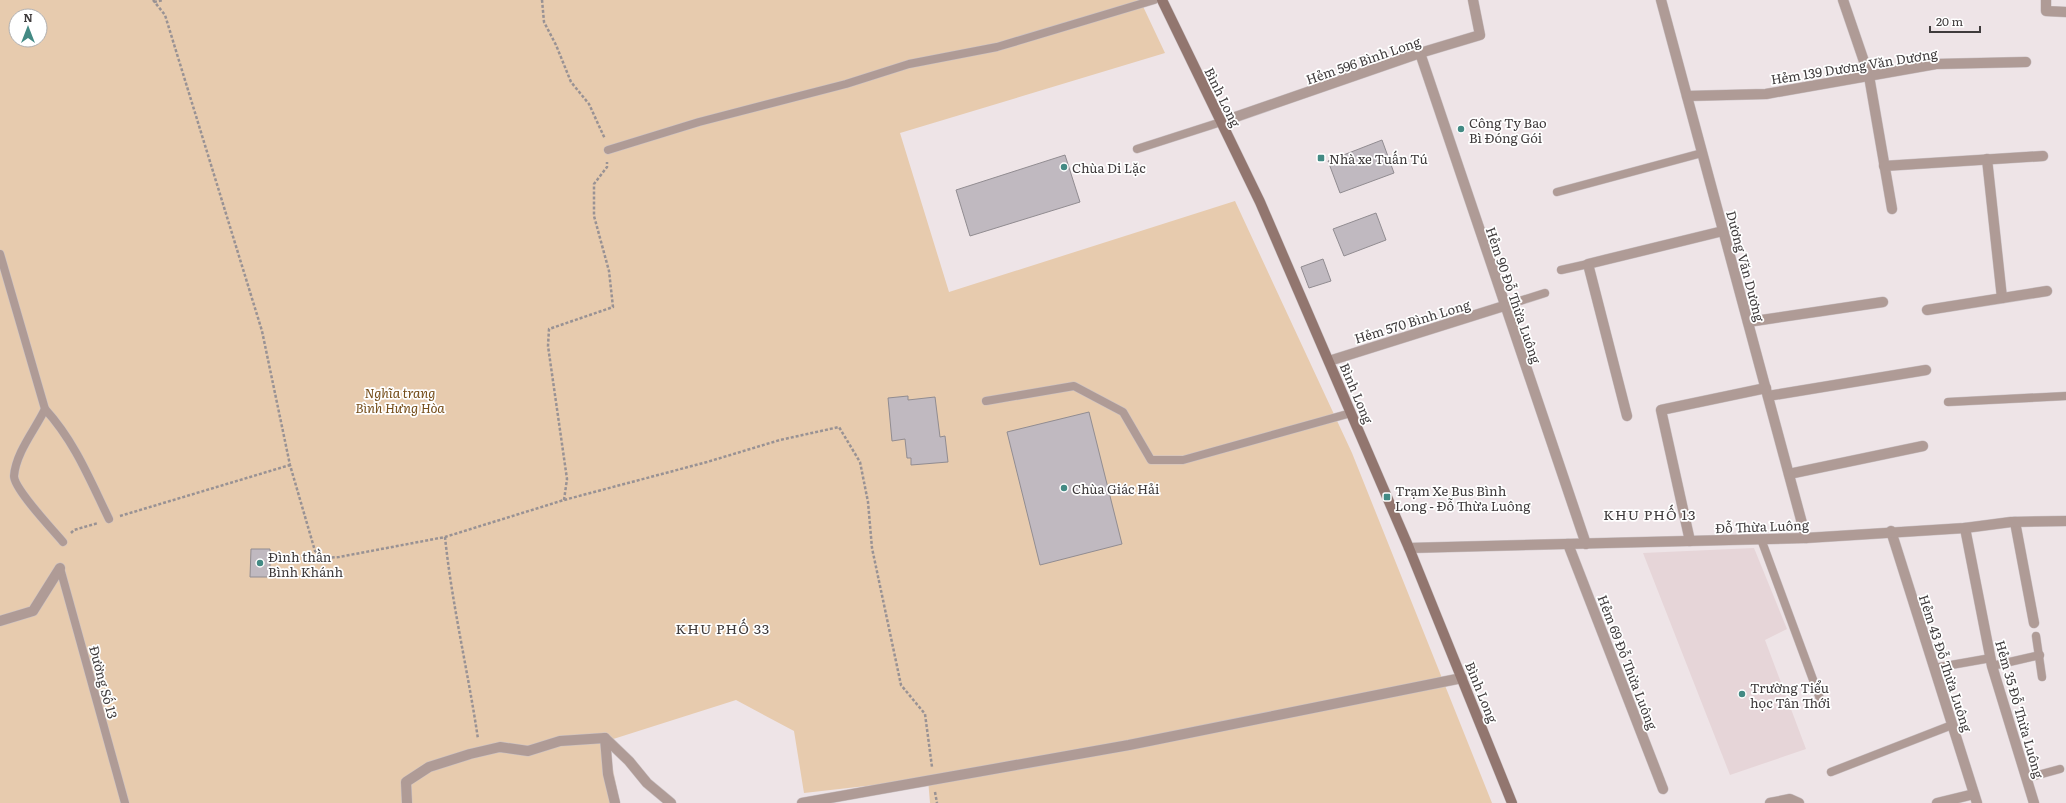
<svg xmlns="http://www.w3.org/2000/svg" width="2066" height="803" font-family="Literata,serif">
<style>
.built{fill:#e6d5d8}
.green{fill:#e7cbae;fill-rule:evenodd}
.building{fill:#c0b9c0;stroke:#918c91}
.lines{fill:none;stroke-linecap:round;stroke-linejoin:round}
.lane-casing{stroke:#cbc2c5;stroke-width:9}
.street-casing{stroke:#cbc2c5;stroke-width:11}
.secondary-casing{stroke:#cbc2c5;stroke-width:11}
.path{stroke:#999294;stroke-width:2.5;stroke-dasharray:3 2;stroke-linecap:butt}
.lane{stroke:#af9b96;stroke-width:8}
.street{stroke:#af9b96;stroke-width:10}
.secondary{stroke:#92766f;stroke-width:10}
.poi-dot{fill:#438a84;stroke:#fff;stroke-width:1.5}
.labels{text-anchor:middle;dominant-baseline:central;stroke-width:3.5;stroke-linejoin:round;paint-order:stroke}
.street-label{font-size:13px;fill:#3f3b3c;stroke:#fff}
.poi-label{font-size:13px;fill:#3f3b3c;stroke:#fff;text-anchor:start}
.park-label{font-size:13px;font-style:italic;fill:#744c18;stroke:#fff}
.neighbourhood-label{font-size:14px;letter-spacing:1px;fill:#3f3b3c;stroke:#fff}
</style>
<rect width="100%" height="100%" fill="#eee4e7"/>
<path class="built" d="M1754,548L1787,629L1765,640L1806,749L1730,775L1643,553Z"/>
<path class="green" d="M0,0H1140L1165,53L900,133L949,292L1235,201L1352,453L1492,803H930L928,779L804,793L794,731L736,700L607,741L620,803H0ZM16,16H40V40H16Z"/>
<g class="building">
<path d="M1382,140L1394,173L1340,193L1328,161Z"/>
<path d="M1065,155L1080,202L970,236L956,190Z"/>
<path d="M1376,213L1386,240L1344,256L1333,229Z"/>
<path d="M1323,259L1331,281L1309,288L1301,267Z"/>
<path d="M908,396V400L935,397L940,437L945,436L948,462L911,465V458H907L905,439L892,441L888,398Z"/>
<path d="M1089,412L1122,544L1040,565L1007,432Z"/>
<path d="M251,549H270V577H250Z"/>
</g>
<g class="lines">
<defs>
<g id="lane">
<path d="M1137,149L1221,122"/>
<path d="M608,150L699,122L846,84L909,64L997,47L1154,0"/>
<path d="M1557,192L1702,153"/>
<path d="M0,254L45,409C35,430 16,452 14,476C14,489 53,530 63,542"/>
<path d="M1561,270L1588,264"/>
<path d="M1504,306L1545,293"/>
<path d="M986,401L1074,386L1123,412L1151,460H1183L1351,413"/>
<path d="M1948,402L2066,396"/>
<path d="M45,409C75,442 90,480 109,519"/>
<path d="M1761,539L1822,704"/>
<path d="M60,568L125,803"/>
<path d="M2036,636L2042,677"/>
<path d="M1992,666L2040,655"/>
<path d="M1934,668L1991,658"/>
<path d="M1831,772L1952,725"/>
<path d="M2027,778L2060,769"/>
</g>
<g id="street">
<path d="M1661,0L1806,538"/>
<path d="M1843,0L1869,76L1892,209"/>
<path d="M2046,0V11L2066,12"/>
<path d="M1420,53L1586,544"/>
<path d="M1687,96L1766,94L1936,64L2026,62"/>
<path d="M1221,122L1420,53L1480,35L1473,0"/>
<path d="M1987,159L2002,298"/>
<path d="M1884,166L2043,156"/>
<path d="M1927,310L2047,291"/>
<path d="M1748,322L1883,302"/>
<path d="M1329,361L1504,306"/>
<path d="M1768,396L1926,370"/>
<path d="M1627,416L1588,264L1723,231"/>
<path d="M1789,474L1923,446"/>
<path d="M2015,522L2034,623"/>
<path d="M1965,528L1992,666L2034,803"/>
<path d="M1891,531L1977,803"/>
<path d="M1690,541L1661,410L1766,388"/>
<path d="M1568,544L1663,789"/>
<path d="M1409,548L1806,538L1965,528L2011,522L2066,521"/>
<path d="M0,621L33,611L60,568"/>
<path d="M605,738L608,774L615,803"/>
<path d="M407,803L406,782L429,767L470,754L500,747L528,751L560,741L605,738L629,761L647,783L671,803"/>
<path d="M802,803L1129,745L1462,678"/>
<path d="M1770,803L1790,799L1799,803"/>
<path d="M1937,803L1974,794"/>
</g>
<path id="secondary" d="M1162,0L1260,202L1409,548L1512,803"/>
</defs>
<use href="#lane" class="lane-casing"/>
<use href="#street" class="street-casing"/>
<use href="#secondary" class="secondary-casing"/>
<g class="path">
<path d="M153,0L165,15L262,331L290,465L315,551L326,558L339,557L445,537L564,500L707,462L780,440L839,427L860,462L868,502L872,548L901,685L925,714L932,767"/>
<path d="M542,0L544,22L556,45L571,82L589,104L605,139"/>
<path d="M154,2L163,0"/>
<path d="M564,500L567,479L548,346L549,329L613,307L609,271L594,216V184L607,167V162"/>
<path d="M120,516L290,465"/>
<path d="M71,533L74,530L98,523"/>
<path d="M445,537C452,605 468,671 478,739"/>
<path d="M935,792L937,803"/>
</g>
<use href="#lane" class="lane"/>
<use href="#street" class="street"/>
<use href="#secondary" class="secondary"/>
</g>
<g class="poi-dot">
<circle cx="1461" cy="129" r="4"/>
<rect x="1317" y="154" width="8" height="8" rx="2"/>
<circle cx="1064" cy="167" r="4"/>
<circle cx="1064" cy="488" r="4"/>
<rect x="1383" y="493" width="8" height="8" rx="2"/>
<circle cx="260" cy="563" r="4"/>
<circle cx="1742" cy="694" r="4"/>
</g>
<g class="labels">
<g class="street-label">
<text transform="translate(1363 60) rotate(-19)">Hẻm 596 Bình Long</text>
<text transform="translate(1854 66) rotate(-9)">Hẻm 139 Dương Văn Dương</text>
<text transform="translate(1223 97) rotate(64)">Bình Long</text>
<text transform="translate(1746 266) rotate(75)">Dương Văn Dương</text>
<text transform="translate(1514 295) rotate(71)">Hẻm 90 Đỗ Thừa Luông</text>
<text transform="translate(1412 321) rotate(-17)">Hẻm 570 Bình Long</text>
<text transform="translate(1357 393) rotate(67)">Bình Long</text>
<text transform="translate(1762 526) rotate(-2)">Đỗ Thừa Luông</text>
<text transform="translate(1628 662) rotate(69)">Hẻm 69 Đỗ Thừa Luông</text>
<text transform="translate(1946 663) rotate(72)">Hẻm 43 Đỗ Thừa Luông</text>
<text transform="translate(104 682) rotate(75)">Đường Số 13</text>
<text transform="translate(1482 692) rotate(68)">Bình Long</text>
<text transform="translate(2020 709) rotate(74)">Hẻm 35 Đỗ Thừa Luông</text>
</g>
<g class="poi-label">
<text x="1469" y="122">Công Ty Bao<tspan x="1469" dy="15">Bì Đóng Gói</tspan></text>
<text x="1329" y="158">Nhà xe Tuấn Tú</text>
<text x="1072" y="167">Chùa Di Lặc</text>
<text x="1072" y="488">Chùa Giác Hải</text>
<text x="1395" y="490">Trạm Xe Bus Bình<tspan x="1395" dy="15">Long - Đỗ Thừa Luông</tspan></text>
<text x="268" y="556">Đình thần<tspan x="268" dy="15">Bình Khánh</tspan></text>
<text x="1750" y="687">Trường Tiểu<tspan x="1750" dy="15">học Tân Thới</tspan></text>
</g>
<g class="park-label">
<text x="400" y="392">Nghĩa trang<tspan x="400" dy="15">Bình Hưng Hòa</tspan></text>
</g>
<g class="neighbourhood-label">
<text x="1650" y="514">KHU PHỐ 13</text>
<text x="723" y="628">KHU PHỐ 33</text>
</g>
</g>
<g transform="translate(28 28)"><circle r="19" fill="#ffffff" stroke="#b2b1b1"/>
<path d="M0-3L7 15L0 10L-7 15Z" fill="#438a84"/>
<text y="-6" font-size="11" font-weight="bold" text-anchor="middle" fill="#3f3b3c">N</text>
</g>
<path d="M1930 26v6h50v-6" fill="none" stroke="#3f3b3c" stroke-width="2"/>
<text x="1936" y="26" font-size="12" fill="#3f3b3c" stroke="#ffffff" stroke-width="3" paint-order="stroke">20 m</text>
</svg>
